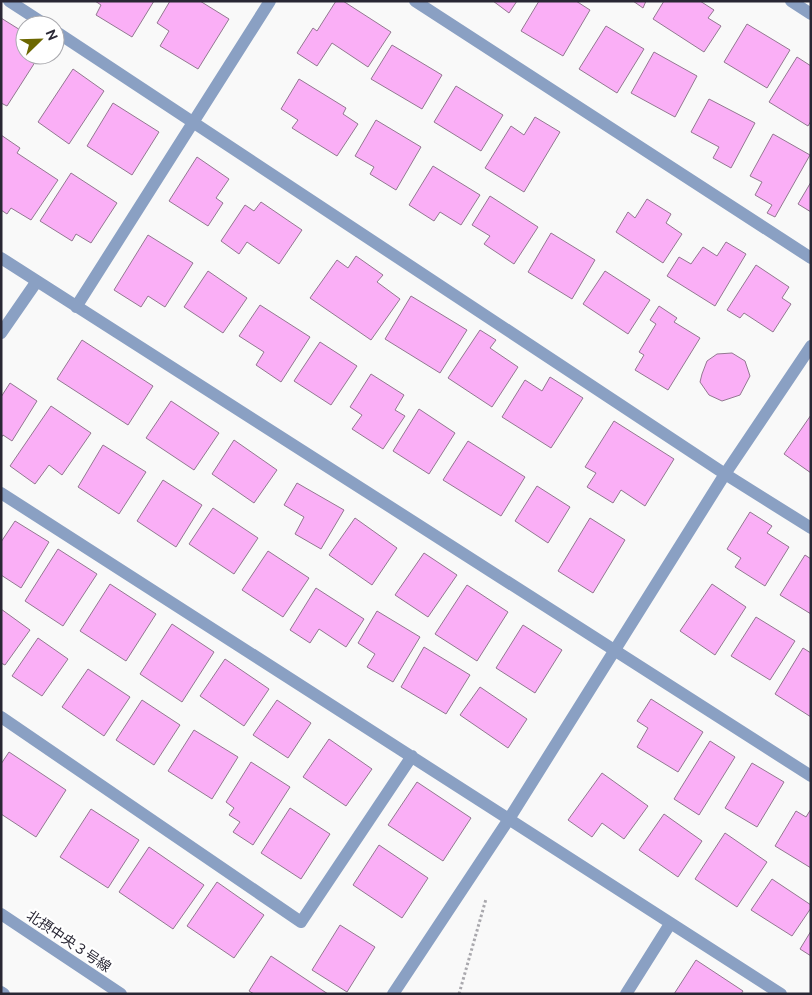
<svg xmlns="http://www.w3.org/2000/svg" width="812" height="995" font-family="Ubuntu,'Noto Sans JP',sans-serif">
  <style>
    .building { fill: #faaff6; stroke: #937891 }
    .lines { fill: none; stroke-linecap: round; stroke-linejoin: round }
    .path { stroke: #a9a8ad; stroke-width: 3; stroke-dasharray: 2.5 2.5; stroke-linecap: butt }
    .minor { stroke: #8aa0c3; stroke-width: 12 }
    .tertiary { stroke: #8aa0c3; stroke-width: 12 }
    .labels { text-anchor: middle; stroke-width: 4.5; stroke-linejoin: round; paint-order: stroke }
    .street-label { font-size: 14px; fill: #292734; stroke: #fff }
  </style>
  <rect width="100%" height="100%" fill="#f9f9f9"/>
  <path class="building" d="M 95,1 L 154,1 L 132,37 L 96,15 L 101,5 Z
    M 170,1 L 200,1 L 229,19 L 198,69 L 160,46 L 169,31 L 157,23 Z
    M 336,1 L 343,1 L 391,32 L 368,67 L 332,43 L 317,66 L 297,53 L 313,28 L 317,31 Z
    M 493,1 L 517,1 L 509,13 Z
    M 539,1 L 576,1 L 590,10 L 563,56 L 521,31 Z
    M 633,1 L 646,1 L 643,8 Z
    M 664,1 L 700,1 L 714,10 L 708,18 L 721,26 L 704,52 L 653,19 Z
    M 1,18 L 25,33 L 25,55 L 39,56 L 7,106 L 1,103 Z
    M 747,24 L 790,50 L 767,88 L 724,62 Z
    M 606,26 L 644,49 L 617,93 L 579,69 Z
    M 392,45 L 442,75 L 422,109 L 371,79 Z
    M 654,52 L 697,76 L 675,117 L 631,93 Z
    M 797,57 L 811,66 L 811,121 L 808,126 L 769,102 Z
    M 73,69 L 104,91 L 69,144 L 38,122 Z
    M 299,79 L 346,108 L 343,114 L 358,124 L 337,156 L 292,128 L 298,120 L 281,109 Z
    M 456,86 L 503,115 L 481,151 L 434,122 Z
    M 709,99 L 755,123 L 731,168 L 713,158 L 719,147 L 691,132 Z
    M 113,103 L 159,132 L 132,175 L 87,146 Z
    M 535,117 L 560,132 L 524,192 L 485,168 L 511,126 L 524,135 Z
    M 376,120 L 421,147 L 396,190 L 370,174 L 374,167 L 355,156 Z
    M 773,134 L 810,155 L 775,217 L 767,213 L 772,205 L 755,195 L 762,182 L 750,176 Z
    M 1,135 L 20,148 L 17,153 L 58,180 L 31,220 L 11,208 L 7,214 L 1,210 Z
    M 197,157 L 229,179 L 216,198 L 223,203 L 208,226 L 169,201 Z
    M 433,166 L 480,195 L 461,225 L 440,212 L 434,221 L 409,205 Z
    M 71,173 L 117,203 L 91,243 L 76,234 L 72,241 L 40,221 Z
    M 811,182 L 811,212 L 798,204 Z
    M 490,196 L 538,227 L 514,264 L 484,244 L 490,236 L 472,225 Z
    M 647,199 L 671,214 L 666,223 L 682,234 L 663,263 L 616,232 L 628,212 L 635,218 Z
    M 261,202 L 302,230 L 279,264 L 247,242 L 239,254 L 221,241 L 245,205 L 254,211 Z
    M 551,233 L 595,260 L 572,299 L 528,272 Z
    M 148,235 L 193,263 L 165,307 L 148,296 L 141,307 L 114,290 Z
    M 726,242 L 746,254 L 715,306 L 667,276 L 679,257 L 691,264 L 703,247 L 717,256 Z
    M 356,256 L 383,275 L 377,282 L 400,299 L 371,340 L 310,298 L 337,260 L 348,268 Z
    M 756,265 L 789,287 L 782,298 L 791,304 L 773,332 L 744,313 L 740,318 L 727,310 Z
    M 208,271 L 247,298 L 223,333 L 184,307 Z
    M 605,271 L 650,300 L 628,334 L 583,304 Z
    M 411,296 L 467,330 L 440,373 L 385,339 Z
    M 260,305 L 310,337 L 281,382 L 256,365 L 264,352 L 239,336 Z
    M 659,306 L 677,318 L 674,322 L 700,338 L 668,390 L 635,370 L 644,355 L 639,352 L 656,324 L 650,320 Z
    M 480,330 L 496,340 L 490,348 L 518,367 L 492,407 L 448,378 Z
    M 82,340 L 153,386 L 128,425 L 57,379 Z
    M 320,342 L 357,366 L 331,405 L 294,381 Z
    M 732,353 L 745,361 L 750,376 L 740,395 L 722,401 L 709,395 L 700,382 L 702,374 L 707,361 L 717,354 Z
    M 371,374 L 404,395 L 395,410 L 405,416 L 383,449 L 352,429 L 362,415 L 350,407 Z
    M 550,377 L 583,398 L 551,448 L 502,417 L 525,380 L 542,391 Z
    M 10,383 L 37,401 L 12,441 L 3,435 L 1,438 L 1,397 Z
    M 171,401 L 219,433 L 194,470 L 146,438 Z
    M 51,406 L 91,433 L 62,475 L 49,465 L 35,484 L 10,466 Z
    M 419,409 L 455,433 L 429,474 L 393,451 Z
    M 811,415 L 811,473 L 784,454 Z
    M 614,421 L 674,459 L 645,506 L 621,490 L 613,503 L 587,487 L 596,473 L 585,467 Z
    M 234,440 L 277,470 L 254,503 L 212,474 Z
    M 468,441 L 525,477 L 501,516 L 443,480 Z
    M 103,445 L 146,472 L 119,514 L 78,487 Z
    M 163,480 L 202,505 L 176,547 L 137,521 Z
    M 297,483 L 344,510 L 321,549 L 295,534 L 304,517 L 284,505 Z
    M 537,486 L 570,507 L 548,543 L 515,521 Z
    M 213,508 L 258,538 L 234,574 L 189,544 Z
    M 750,512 L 772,526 L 767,533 L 789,547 L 765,586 L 735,567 L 741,558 L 727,549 Z
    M 355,518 L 397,548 L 372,585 L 329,555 Z
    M 590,518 L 625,540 L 593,593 L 558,571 Z
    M 15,521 L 49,542 L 21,588 L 1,575 L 1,542 Z
    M 58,549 L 97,574 L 63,626 L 25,601 Z
    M 268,551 L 309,578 L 283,617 L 242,590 Z
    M 424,553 L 457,575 L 428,617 L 395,595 Z
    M 805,555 L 811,559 L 811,614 L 780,595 Z
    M 110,584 L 156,614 L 126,661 L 80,631 Z
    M 712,584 L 746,607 L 715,655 L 680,631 Z
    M 467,585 L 508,612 L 477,661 L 435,634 Z
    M 316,588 L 364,619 L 346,647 L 319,629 L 310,643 L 290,630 Z
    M 1,609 L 30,630 L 5,665 L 1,663 Z
    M 377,611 L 420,637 L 393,682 L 367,667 L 375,654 L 358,643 Z
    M 756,617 L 795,641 L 770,680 L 731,656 Z
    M 172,624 L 214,652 L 182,702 L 140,674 Z
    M 523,625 L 562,650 L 535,693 L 496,668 Z
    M 38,638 L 68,659 L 42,696 L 12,676 Z
    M 424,647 L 470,675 L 446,714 L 401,687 Z
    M 803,648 L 811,653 L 811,717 L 775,694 Z
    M 225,659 L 269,689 L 244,726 L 200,696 Z
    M 88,669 L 130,697 L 104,736 L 62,707 Z
    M 480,687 L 527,719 L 508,748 L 460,715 Z
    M 651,699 L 703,732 L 678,772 L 637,747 L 648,728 L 637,721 Z
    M 142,700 L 180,725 L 154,765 L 116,740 Z
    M 277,700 L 311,723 L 288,758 L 253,735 Z
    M 194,730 L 238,757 L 212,799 L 168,771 Z
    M 329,739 L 372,769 L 346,806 L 303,777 Z
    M 710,741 L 735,757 L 699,815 L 674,799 Z
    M 9,752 L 66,790 L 36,837 L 1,814 L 1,764 Z
    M 251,762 L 290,787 L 253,845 L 233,832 L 240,822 L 229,815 L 234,808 L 226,802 Z
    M 752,763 L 784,782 L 757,827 L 725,808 Z
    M 602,773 L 648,806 L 624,839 L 602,823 L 592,837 L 568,820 Z
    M 417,782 L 471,818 L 443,861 L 388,825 Z
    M 290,808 L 330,834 L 301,879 L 261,853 Z
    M 91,809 L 139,840 L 108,888 L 60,857 Z
    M 811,809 L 811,868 L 775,846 L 796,811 L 806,817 Z
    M 664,814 L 702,841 L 678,877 L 639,850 Z
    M 725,833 L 767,862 L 737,907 L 695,879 Z
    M 379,845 L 428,878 L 402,918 L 353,885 Z
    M 149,847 L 204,885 L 173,929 L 119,892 Z
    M 772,879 L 811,905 L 811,908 L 792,936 L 751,910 Z
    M 217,882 L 264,915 L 234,958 L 187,926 Z
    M 340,925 L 375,947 L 347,992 L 312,970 Z
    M 811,931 L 811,956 L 800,949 Z
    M 271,956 L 328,994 L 254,994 L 249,991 Z
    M 696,960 L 743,991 L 741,994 L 674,994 Z"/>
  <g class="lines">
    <path class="path" d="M 459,994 L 486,899"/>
    <path class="minor" d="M 9,1 L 46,25
      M 415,1 L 811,258
      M 791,1 L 811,14
      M 55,31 L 725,474 L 811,528
      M 1,258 L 811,776
      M 76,307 L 270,1
      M 1,333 L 37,281
      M 1,493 L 781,994
      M 1,717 L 301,922 L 412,756
      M 393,994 L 509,819 L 725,474 L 811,346
      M 626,994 L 670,924"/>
    <path class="tertiary" d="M 1,914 L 121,994
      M 1,992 L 4,994"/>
  </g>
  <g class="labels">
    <g class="street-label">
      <text transform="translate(69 941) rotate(34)" y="5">北摂中央３号線</text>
    </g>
  </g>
  <rect width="812" height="995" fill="none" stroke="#292734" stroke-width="5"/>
  <g transform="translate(40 40) rotate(67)"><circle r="24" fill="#ffffff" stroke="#a9a9ae"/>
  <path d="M0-4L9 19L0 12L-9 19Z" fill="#6c6700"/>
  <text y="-8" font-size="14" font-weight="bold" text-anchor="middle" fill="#292734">N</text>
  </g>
</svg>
